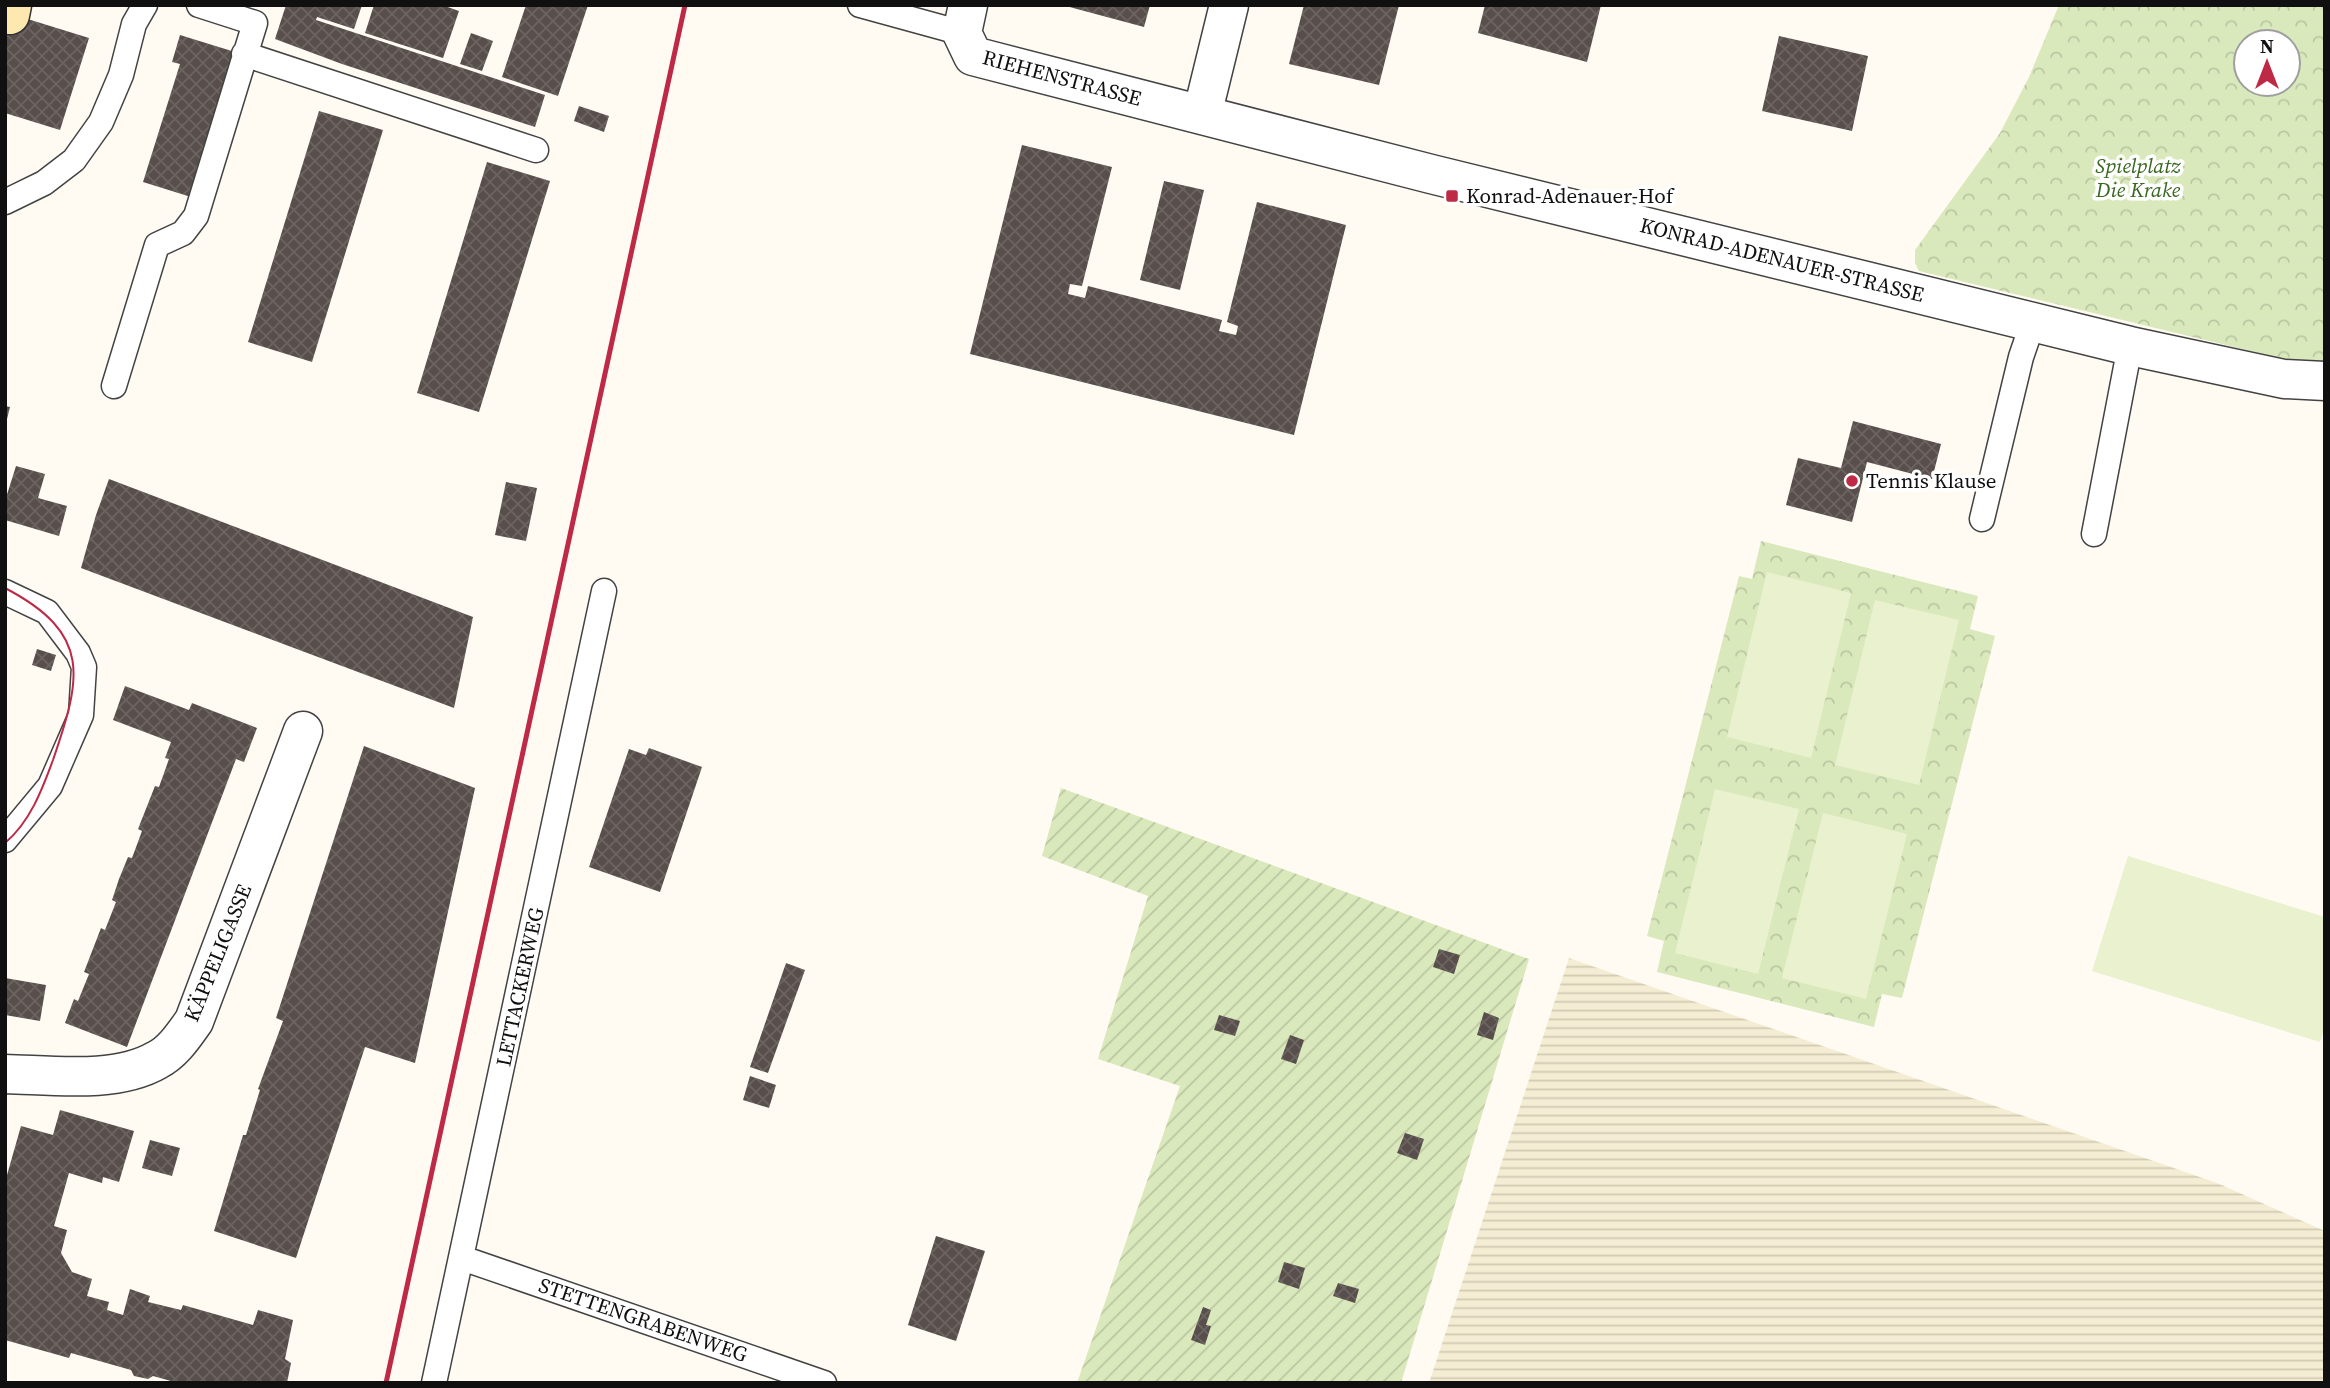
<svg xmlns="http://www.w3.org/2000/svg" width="2330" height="1388" font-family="'Source Serif 4',serif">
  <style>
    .farmland { fill: url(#farmland-rules) }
    .park { fill: url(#park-crowns); fill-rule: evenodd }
    .garden { fill: url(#garden-furrows) }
    .pitch { fill: #e9f1ce }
    .building { fill: url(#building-cross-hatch) }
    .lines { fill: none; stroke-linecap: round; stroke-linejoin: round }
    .service-casing { stroke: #434343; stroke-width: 27 }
    .minor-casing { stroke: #434343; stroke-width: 41 }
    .secondary-casing { stroke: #323232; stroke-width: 41 }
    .service { stroke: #fff; stroke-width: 24 }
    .minor { stroke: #fff; stroke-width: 38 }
    .secondary { stroke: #fde9af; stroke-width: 38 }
    .tram { stroke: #be2946; stroke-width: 2 }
    .rail { stroke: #be2946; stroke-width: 5 }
    .poi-dot { fill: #be2946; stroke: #fff; stroke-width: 2.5 }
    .labels { text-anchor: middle; stroke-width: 7; stroke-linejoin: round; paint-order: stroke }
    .street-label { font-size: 21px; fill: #101010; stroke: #fff }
    .park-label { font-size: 21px; font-style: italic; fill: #396720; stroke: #fff }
    .poi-label { font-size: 21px; fill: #101010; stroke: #fff; text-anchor: start }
  </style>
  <defs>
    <pattern id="farmland-rules" width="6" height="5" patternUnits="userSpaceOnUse" patternTransform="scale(1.75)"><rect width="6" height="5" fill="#f5edd3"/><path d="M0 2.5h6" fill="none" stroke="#d1cab4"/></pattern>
    <pattern id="park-crowns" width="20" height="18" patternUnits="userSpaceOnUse" patternTransform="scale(1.75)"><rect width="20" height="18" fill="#dae9bc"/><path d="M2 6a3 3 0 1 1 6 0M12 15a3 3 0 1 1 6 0" fill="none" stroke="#bac7a1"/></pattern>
    <pattern id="garden-furrows" width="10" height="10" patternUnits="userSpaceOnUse" patternTransform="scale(1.75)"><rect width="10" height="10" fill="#dae9bc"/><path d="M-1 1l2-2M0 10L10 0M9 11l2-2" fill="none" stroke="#bac7a1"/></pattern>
    <pattern id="building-cross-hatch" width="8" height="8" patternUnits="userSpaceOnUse" patternTransform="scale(1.75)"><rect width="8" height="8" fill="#584f4c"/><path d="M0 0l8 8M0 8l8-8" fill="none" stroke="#6b6461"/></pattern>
  </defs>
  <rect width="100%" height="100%" fill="#fffbf3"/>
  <path class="farmland" d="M 1569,958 L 2217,1183 L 2325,1231 L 2325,1383 L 1429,1383 Z"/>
  <path class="park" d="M 2059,5 L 2325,5 L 2325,362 L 2288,360 L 1919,271 L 1915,263 L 1915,250 L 2000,133 L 2029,77 ZM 2246,42 L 2288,42 L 2288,84 L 2246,84 Z
    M 1761,541 L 1978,596 L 1970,629 L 1995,636 L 1902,998 L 1882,994 L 1874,1027 L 1657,972 L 1664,941 L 1647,936 L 1739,576 L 1752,579 Z"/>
  <path class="garden" d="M 1061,788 L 1529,959 L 1401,1383 L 1077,1383 L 1180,1086 L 1098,1059 L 1148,896 L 1042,856 Z"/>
  <path class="pitch" d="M 1767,572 L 1851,593 L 1811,758 L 1727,737 Z
    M 1875,600 L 1959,620 L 1919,785 L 1835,765 Z
    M 1715,789 L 1799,809 L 1758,974 L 1675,953 Z
    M 1823,813 L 1907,834 L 1866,999 L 1782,978 Z
    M 2128,856 L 2325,917 L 2325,1026 L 2320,1042 L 2092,971 Z"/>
  <path class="building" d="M 286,5 L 362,5 L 354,29 L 317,17 L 316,20 L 545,95 L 535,127 L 342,64 L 275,39 Z
    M 374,5 L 442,5 L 459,11 L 443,58 L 365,33 Z
    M 526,5 L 588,5 L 558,96 L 502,77 Z
    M 1062,5 L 1150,5 L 1144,27 Z
    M 1304,5 L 1399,5 L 1379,85 L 1289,64 Z
    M 1485,5 L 1601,5 L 1587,62 L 1478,33 Z
    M 5,12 L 89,38 L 60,130 L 5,113 Z
    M 471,33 L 493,41 L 482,71 L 460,64 Z
    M 180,35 L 235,52 L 191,197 L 143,182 L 180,64 L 172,62 Z
    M 1779,36 L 1868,56 L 1852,131 L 1762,111 Z
    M 579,106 L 609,116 L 604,132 L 574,121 Z
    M 319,111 L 383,130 L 312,362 L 248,342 Z
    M 1022,145 L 1112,167 L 1082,286 L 1070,284 L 1068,294 L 1085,298 L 1088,286 L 1222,320 L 1219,331 L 1236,335 L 1238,326 L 1227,322 L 1257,202 L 1346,225 L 1294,435 L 970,354 Z
    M 487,162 L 550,181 L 479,412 L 417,393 Z
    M 1164,181 L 1204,190 L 1180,290 L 1140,280 Z
    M 5,406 L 10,407 L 6,423 L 5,423 Z
    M 1853,421 L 1941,444 L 1932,479 L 1867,462 L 1852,522 L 1786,505 L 1798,458 L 1841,468 Z
    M 16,466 L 45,474 L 38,498 L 67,506 L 59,536 L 5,520 L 5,501 Z
    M 109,479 L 473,617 L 454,708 L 81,568 L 96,515 Z
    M 506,482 L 537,488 L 526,541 L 495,535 Z
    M 37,649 L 56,655 L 51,671 L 32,665 Z
    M 125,686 L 189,710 L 192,703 L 257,728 L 244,762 L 236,759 L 127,1047 L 65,1023 L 74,999 L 78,1001 L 89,974 L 84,972 L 101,928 L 105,930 L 116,902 L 112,900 L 119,879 L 128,857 L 132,858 L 142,831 L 138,829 L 155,786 L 159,787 L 169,759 L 165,758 L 171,742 L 113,720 Z
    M 364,746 L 475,788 L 415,1063 L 365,1047 L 296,1258 L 214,1231 L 243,1135 L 246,1135 L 260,1090 L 258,1089 L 283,1021 L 276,1018 Z
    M 649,748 L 702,767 L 660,892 L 589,867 L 629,749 L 646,755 Z
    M 1439,949 L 1460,955 L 1454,974 L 1433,967 Z
    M 786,963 L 805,970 L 768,1073 L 750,1067 Z
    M 5,978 L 46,985 L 40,1021 L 5,1015 Z
    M 1484,1012 L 1499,1018 L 1493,1040 L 1477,1035 Z
    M 1219,1015 L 1240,1021 L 1235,1036 L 1214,1030 Z
    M 1290,1035 L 1304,1040 L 1296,1064 L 1281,1059 Z
    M 750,1076 L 776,1085 L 769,1108 L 743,1100 Z
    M 60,1110 L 134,1131 L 119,1182 L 103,1177 L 102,1183 L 69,1173 L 54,1226 L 67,1230 L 61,1253 L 72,1272 L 92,1279 L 87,1296 L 109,1302 L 107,1310 L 123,1315 L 130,1289 L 150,1296 L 148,1302 L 181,1310 L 183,1305 L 253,1325 L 258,1310 L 293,1320 L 285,1359 L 291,1363 L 287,1383 L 178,1383 L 153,1376 L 148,1379 L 134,1376 L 131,1370 L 71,1353 L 69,1358 L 5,1340 L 5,1182 L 21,1126 L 53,1135 Z
    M 1405,1133 L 1424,1139 L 1417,1160 L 1397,1153 Z
    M 150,1140 L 180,1148 L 172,1176 L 142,1168 Z
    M 936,1236 L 985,1251 L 956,1341 L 908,1325 Z
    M 1284,1262 L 1305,1268 L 1299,1289 L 1278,1282 Z
    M 1338,1283 L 1359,1289 L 1355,1303 L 1333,1296 Z
    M 1203,1307 L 1211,1310 L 1206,1325 L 1211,1326 L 1205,1345 L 1191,1340 Z"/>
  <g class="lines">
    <g class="service-casing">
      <path id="service" d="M 860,5 L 962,33
        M 244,54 L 536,150
        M 5,202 L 44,183 L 74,160 L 101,122 L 121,75 L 134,24 L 145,5
        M 114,386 L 157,245 L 183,233 L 196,216 L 255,23 L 199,5
        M 1982,519 L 2021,357 L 2033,322
        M 2094,534 L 2130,346
        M 5,592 L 47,612 L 78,653 L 84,667 L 81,715 L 50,786 L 5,840
        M 462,1258 L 824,1383
        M 434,1383 L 604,591"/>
    </g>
    <g class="minor-casing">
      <path id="minor" d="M 968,5 L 962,33 L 973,56 L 1431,174 L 2130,346 L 2284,379 L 2325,381
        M 1202,115 L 1229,5
        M 5,1074 C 51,1075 116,1084 157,1060 C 173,1052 184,1035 194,1021 L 303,731"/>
    </g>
    <g class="secondary-casing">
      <path id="secondary" d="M 10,15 L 12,5"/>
    </g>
    <use href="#service" class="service"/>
    <use href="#minor" class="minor"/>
    <use href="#secondary" class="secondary"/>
    <path class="tram" d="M 5,588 C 93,634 81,678 53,760 C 42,790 30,822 5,843"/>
    <path class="rail" d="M 386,1383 L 685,5"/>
  </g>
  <g class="poi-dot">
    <rect x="1445" y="189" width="14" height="14" rx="3.5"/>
    <circle cx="1852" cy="481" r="7"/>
  </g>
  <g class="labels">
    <g class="street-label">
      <text transform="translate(1062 78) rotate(15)" y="7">RIEHENSTRASSE</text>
      <text transform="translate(1782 260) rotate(14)" y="7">KONRAD-ADENAUER-STRASSE</text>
      <text transform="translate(218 953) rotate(-68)" y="7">KÄPPELIGASSE</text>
      <text transform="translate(520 987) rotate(-78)" y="7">LETTACKERWEG</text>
      <text transform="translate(643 1320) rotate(19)" y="7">STETTENGRABENWEG</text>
    </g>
    <g class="park-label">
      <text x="2138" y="173">Spielplatz<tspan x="2138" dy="24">Die Krake</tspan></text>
    </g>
    <g class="poi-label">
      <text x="1466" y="203">Konrad-Adenauer-Hof</text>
      <text x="1866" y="488">Tennis Klause</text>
    </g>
  </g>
  <rect width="2330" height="1388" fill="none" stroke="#101010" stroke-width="14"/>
  <g transform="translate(2267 63)"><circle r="33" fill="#ffffff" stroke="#9f9f9f" stroke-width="2"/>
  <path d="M0-5L12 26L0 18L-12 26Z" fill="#be2946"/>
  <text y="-10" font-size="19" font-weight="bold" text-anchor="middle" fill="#101010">N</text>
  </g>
</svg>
